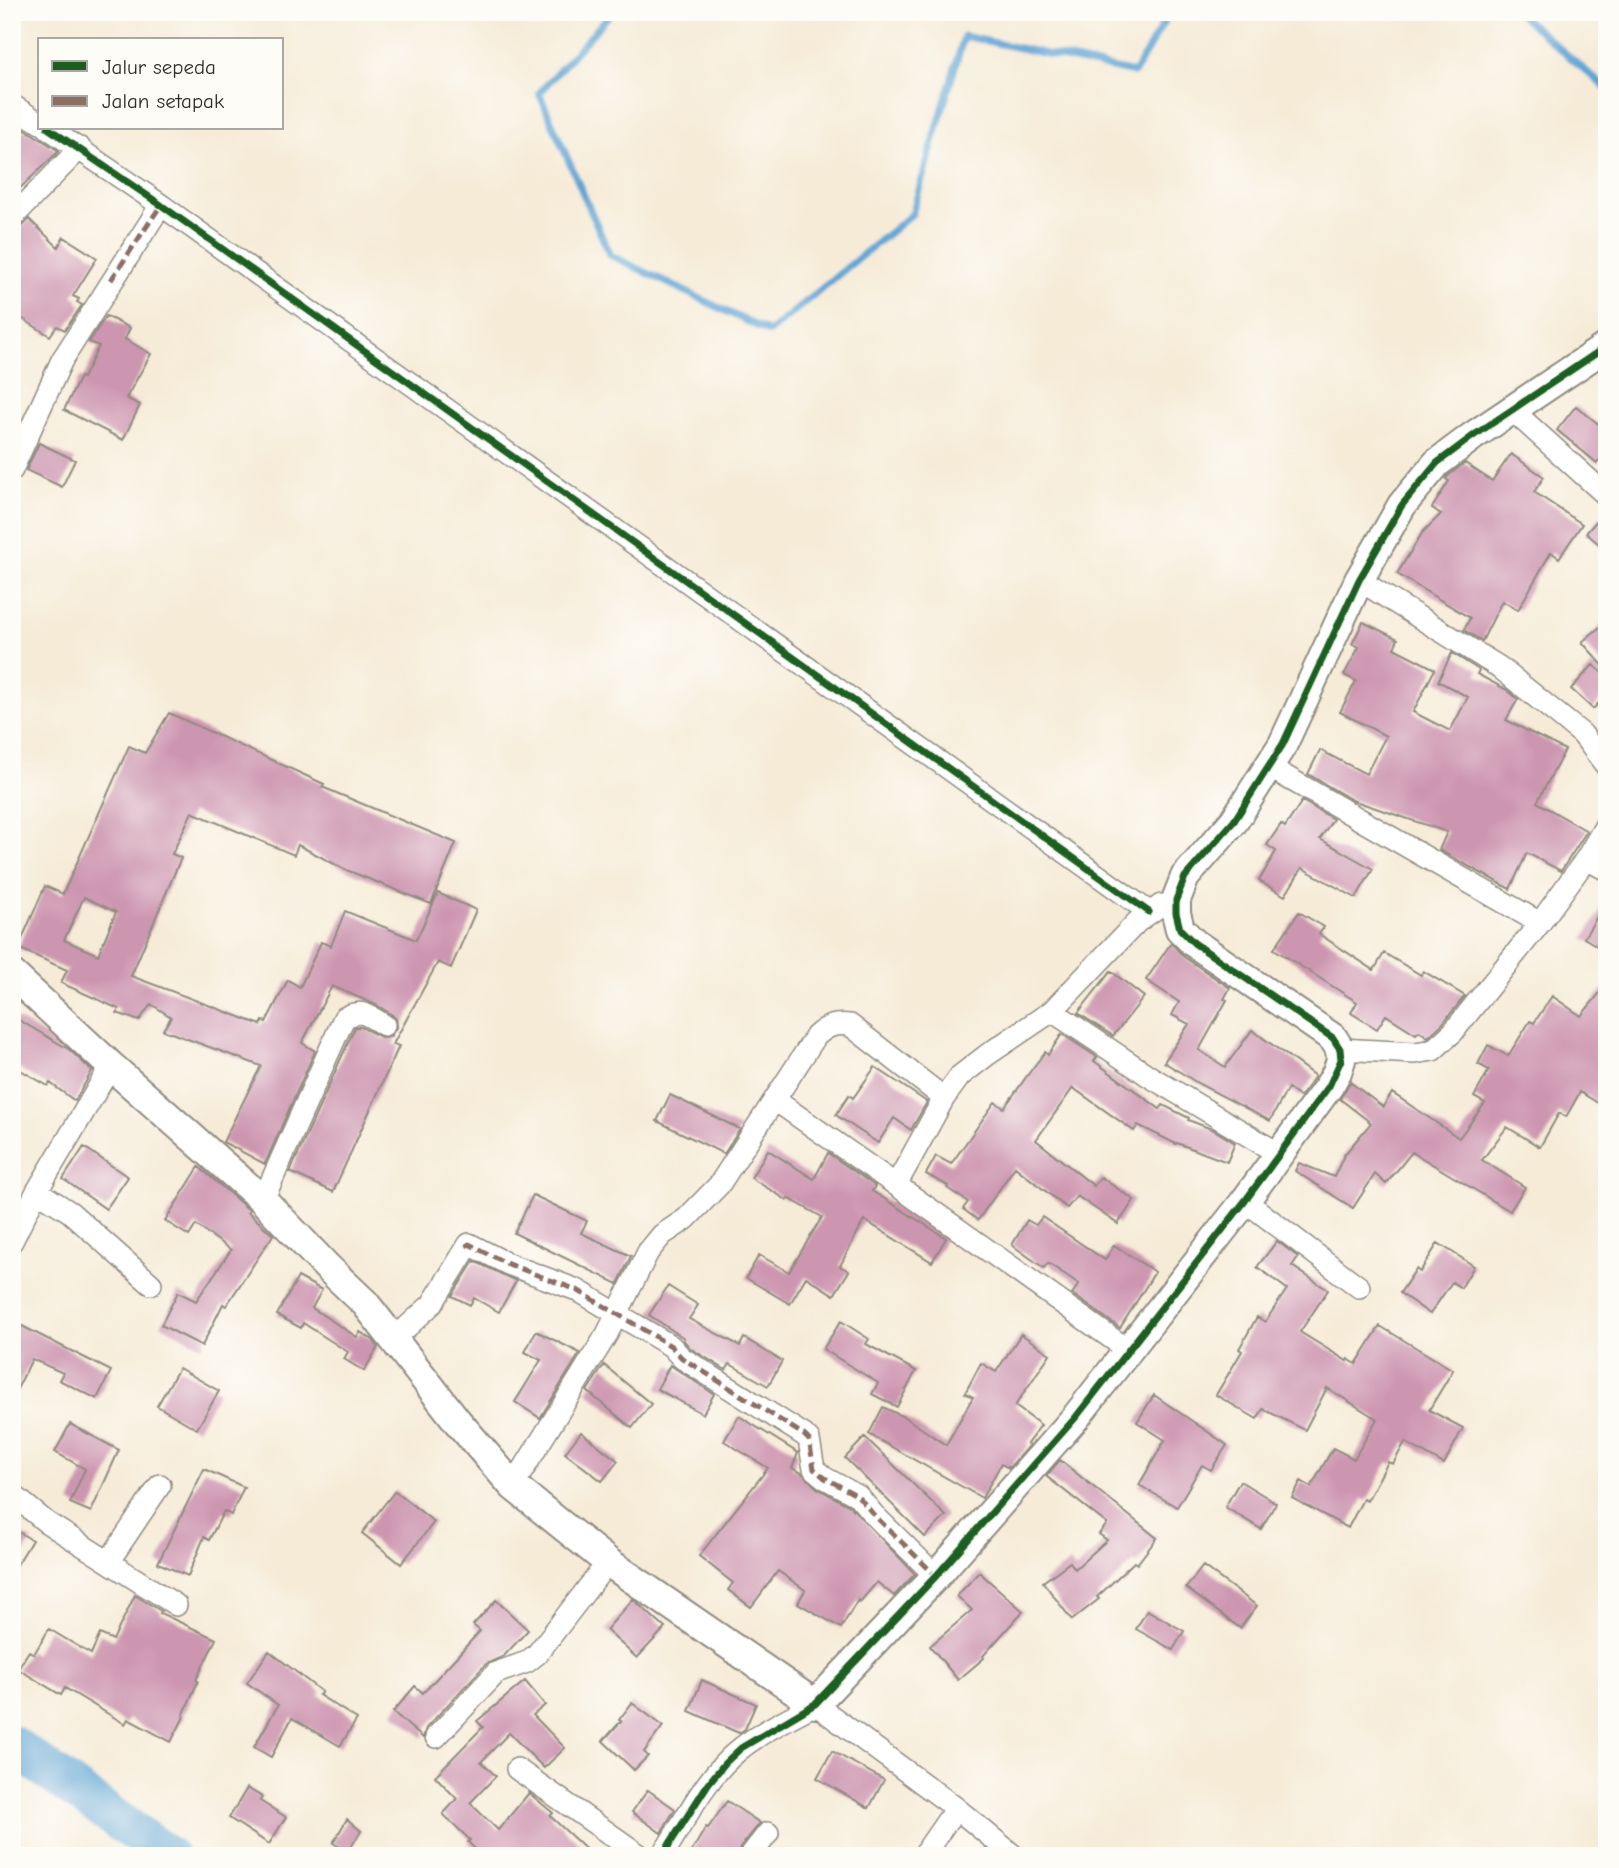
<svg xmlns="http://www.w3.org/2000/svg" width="1619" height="1868" font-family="'Comic Neue',sans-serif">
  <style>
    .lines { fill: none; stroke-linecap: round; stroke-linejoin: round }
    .stream { stroke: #60a4d4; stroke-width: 7 }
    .river { stroke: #60a4d4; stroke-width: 40 }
    .building { fill: #cd96b0; fill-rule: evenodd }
    .minor-casing { stroke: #908b81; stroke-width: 24 }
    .tertiary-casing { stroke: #908b81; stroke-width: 32 }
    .minor { stroke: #fff; stroke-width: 21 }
    .tertiary { stroke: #fff; stroke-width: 28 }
    .quiet { stroke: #8d6e63; stroke-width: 5; stroke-dasharray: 10 5; stroke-linecap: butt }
    .cycleway-casing { stroke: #fdfcf7; stroke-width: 11 }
    .cycleway { stroke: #1b5e20; stroke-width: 7 }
  </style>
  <rect width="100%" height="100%" fill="#fdfcf7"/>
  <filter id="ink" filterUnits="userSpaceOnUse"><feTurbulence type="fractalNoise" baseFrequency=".0143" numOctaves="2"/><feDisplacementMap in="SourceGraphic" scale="14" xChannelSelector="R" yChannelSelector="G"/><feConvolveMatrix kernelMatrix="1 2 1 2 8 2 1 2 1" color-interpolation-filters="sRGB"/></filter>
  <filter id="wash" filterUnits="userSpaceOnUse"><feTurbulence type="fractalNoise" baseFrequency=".00686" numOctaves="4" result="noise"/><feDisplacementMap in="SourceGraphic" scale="28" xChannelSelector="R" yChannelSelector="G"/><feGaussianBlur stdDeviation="1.57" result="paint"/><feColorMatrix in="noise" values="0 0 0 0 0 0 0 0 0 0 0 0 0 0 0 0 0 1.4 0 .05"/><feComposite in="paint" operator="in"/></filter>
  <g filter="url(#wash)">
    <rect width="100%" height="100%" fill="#f6ebd7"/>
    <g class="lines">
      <path class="stream" d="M 612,12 L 539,93 L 610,255 L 769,332 L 912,214 L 964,36 L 1134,73 L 1170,12
        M 1517,12 L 1607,89"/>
      <path class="river" d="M 12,1745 L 168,1856"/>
    </g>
    <g id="blocks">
      <path class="building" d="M 25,129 L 59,151 L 12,196 L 12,141 Z
        M 29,219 L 58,247 L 64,237 L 97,258 L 73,296 L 79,299 L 77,302 L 82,305 L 65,330 L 57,326 L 50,336 L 12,312 L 12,231 L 21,228 Z
        M 106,316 L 130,328 L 125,339 L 151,354 L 126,398 L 140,405 L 123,440 L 64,410 L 80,377 L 83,378 L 99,346 L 89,342 Z
        M 1576,406 L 1607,431 L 1607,451 L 1597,463 L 1557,430 Z
        M 39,443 L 75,460 L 62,487 L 26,470 Z
        M 1511,454 L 1544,477 L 1534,492 L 1582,524 L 1559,558 L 1551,552 L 1518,610 L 1502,601 L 1482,641 L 1464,630 L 1470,618 L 1397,574 L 1422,533 L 1441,514 L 1432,508 L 1449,481 L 1446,479 L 1449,475 L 1465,463 L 1492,481 Z
        M 1607,509 L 1607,551 L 1586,533 Z
        M 1607,621 L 1607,670 L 1582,642 Z
        M 1363,622 L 1398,639 L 1394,648 L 1435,669 L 1413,712 L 1450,731 L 1468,697 L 1438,681 L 1452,653 L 1479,670 L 1477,674 L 1507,690 L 1518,699 L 1506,720 L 1565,750 L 1537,802 L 1587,831 L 1561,871 L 1527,853 L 1510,889 L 1439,850 L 1447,832 L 1352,800 L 1308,774 L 1320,750 L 1366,774 L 1386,736 L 1340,712 L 1356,681 L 1344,675 L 1359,647 L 1352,644 Z
        M 1593,665 L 1607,677 L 1607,694 L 1593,709 L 1571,689 Z
        M 169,713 L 324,784 L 322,787 L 456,843 L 431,904 L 344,869 L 298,845 L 294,855 L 192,812 L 172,854 L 181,858 L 131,976 L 261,1025 L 263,1021 L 266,1022 L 288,980 L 300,987 L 321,942 L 331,946 L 345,911 L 416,940 L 438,893 L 476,910 L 451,968 L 438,962 L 393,1044 L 399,1046 L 333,1192 L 290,1172 L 355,1027 L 361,1027 L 383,1038 L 390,1037 L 397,1026 L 396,1019 L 391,1014 L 374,1004 L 332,986 L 302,1043 L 315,1051 L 265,1164 L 223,1142 L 261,1066 L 163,1030 L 171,1017 L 151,1004 L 139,1021 L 117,1013 L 119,1009 L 61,983 L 67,970 L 18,948 L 45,886 L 63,894 L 129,746 L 145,753 ZM 84,897 L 116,912 L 98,955 L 64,940 Z
        M 1302,801 L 1333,819 L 1320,839 L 1373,869 L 1356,898 L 1302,868 L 1285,896 L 1259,881 L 1276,851 L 1267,845 L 1281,824 L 1285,827 Z
        M 1607,900 L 1607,952 L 1584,938 Z
        M 1299,912 L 1324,927 L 1319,934 L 1374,970 L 1384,953 L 1421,975 L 1423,971 L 1465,996 L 1443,1023 L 1428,1037 L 1419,1031 L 1416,1034 L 1386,1015 L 1377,1029 L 1351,1013 L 1357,1002 L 1274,949 Z
        M 1171,943 L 1184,957 L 1230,988 L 1224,999 L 1227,1000 L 1199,1050 L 1225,1067 L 1252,1030 L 1315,1076 L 1300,1097 L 1288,1088 L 1270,1121 L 1199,1084 L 1164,1062 L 1189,1024 L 1172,1015 L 1179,1002 L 1146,980 Z
        M 1111,971 L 1144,997 L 1113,1036 L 1078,1013 Z
        M 1607,984 L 1607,1088 L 1598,1103 L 1580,1092 L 1566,1117 L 1559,1113 L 1540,1147 L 1507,1127 L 1482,1160 L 1525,1187 L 1510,1211 L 1412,1152 L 1386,1184 L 1375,1174 L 1353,1208 L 1295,1171 L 1299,1163 L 1334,1177 L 1344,1155 L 1371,1123 L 1340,1099 L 1350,1082 L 1383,1107 L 1392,1093 L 1459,1138 L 1485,1103 L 1474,1097 L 1489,1070 L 1478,1064 L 1488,1045 L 1508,1056 L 1530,1021 L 1534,1023 L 1552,996 L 1581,1016 Z
        M 12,1016 L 70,1050 L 92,1071 L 75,1101 L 50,1083 L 48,1086 L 12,1065 Z
        M 1062,1034 L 1097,1057 L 1094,1061 L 1160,1109 L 1163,1105 L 1189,1118 L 1188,1120 L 1214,1130 L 1235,1143 L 1227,1162 L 1177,1143 L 1176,1144 L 1138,1125 L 1134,1131 L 1073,1088 L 1036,1140 L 1094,1186 L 1101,1177 L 1134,1200 L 1118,1224 L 1077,1196 L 1067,1208 L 1015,1167 L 978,1220 L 963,1209 L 968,1202 L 947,1188 L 948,1186 L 926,1174 L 936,1156 L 951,1164 L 995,1102 L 1004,1108 L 1032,1069 L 1045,1052 L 1048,1055 Z
        M 875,1067 L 927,1102 L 911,1130 L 894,1118 L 878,1143 L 836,1115 L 849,1095 L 853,1098 Z
        M 670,1095 L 740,1129 L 724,1154 L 657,1121 Z
        M 84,1147 L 128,1177 L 106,1209 L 63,1179 Z
        M 768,1150 L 814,1179 L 828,1153 L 875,1186 L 872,1191 L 946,1238 L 932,1262 L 864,1220 L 840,1266 L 849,1271 L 834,1295 L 806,1277 L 790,1304 L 746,1278 L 759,1255 L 789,1272 L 822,1217 L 788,1198 L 787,1200 L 751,1178 Z
        M 199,1167 L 249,1210 L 248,1212 L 273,1235 L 226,1306 L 223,1304 L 202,1346 L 161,1325 L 178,1292 L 196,1301 L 231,1250 L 196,1225 L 189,1236 L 165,1221 Z
        M 533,1195 L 587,1221 L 581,1233 L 631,1256 L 618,1284 L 514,1233 Z
        M 1042,1217 L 1105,1260 L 1114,1245 L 1155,1272 L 1120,1328 L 1072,1294 L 1079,1284 L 1048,1263 L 1044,1268 L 1012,1245 L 1027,1220 L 1036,1225 Z
        M 1277,1241 L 1298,1257 L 1292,1266 L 1328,1290 L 1300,1332 L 1347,1361 L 1348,1359 L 1356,1364 L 1380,1326 L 1453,1370 L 1429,1410 L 1463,1428 L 1444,1464 L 1405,1442 L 1393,1464 L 1388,1462 L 1367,1501 L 1363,1499 L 1348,1528 L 1292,1498 L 1301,1481 L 1311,1487 L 1333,1448 L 1354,1459 L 1377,1419 L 1327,1388 L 1305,1430 L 1263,1409 L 1257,1419 L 1216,1395 L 1242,1351 L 1239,1349 L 1257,1317 L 1265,1322 L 1287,1289 L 1257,1267 Z
        M 1438,1243 L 1474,1266 L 1461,1288 L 1452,1282 L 1430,1314 L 1400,1293 L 1416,1269 L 1420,1272 Z
        M 474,1261 L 516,1281 L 499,1312 L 474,1298 L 470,1305 L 452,1296 Z
        M 298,1277 L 322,1290 L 312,1308 L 357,1337 L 360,1332 L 373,1340 L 378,1347 L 364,1371 L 344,1359 L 348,1352 L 303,1323 L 301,1328 L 277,1315 Z
        M 668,1286 L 698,1305 L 689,1319 L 740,1346 L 744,1338 L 782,1361 L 768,1386 L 730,1364 L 726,1370 L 690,1348 L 683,1340 L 684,1338 L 649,1315 Z
        M 12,1321 L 111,1371 L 97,1399 L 59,1380 L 63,1373 L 32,1359 L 12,1399 Z
        M 841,1321 L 869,1339 L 866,1344 L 916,1371 L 897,1407 L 872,1394 L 878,1383 L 823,1349 Z
        M 536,1331 L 580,1353 L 540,1418 L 515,1402 L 541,1360 L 525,1352 Z
        M 1021,1334 L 1050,1354 L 1015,1406 L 1041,1425 L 1027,1444 L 1029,1445 L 1009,1468 L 1001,1464 L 982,1498 L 869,1434 L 883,1407 L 906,1418 L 946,1445 L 973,1397 L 965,1393 L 981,1363 L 996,1372 Z
        M 604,1365 L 651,1404 L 632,1428 L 587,1391 Z
        M 670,1365 L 714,1394 L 703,1414 L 657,1389 Z
        M 179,1368 L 219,1391 L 197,1429 L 157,1406 Z
        M 1154,1395 L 1227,1445 L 1211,1470 L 1202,1465 L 1177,1507 L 1139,1485 L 1165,1440 L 1137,1422 Z
        M 739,1416 L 798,1453 L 792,1468 L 802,1473 L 817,1488 L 850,1506 L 915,1574 L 894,1596 L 877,1582 L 860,1602 L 858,1600 L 841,1628 L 798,1603 L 805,1590 L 778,1571 L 751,1607 L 728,1590 L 733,1583 L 699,1556 L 768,1468 L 724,1441 Z
        M 70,1424 L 119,1450 L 91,1512 L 70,1503 L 85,1469 L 55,1452 Z
        M 581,1432 L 618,1461 L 602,1481 L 565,1453 Z
        M 865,1437 L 946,1516 L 925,1537 L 845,1458 Z
        M 1060,1460 L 1157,1538 L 1137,1564 L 1134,1562 L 1097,1597 L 1099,1599 L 1072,1620 L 1043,1582 L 1070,1562 L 1075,1569 L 1107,1540 L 1099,1534 L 1107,1524 L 1046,1476 Z
        M 204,1469 L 244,1487 L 231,1515 L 224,1511 L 209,1540 L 204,1537 L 188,1576 L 158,1563 Z
        M 1240,1481 L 1276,1503 L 1261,1529 L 1225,1507 Z
        M 395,1491 L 434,1522 L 401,1564 L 362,1533 Z
        M 12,1528 L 32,1540 L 12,1573 Z
        M 1203,1566 L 1257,1606 L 1240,1628 L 1186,1588 Z
        M 979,1572 L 1023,1611 L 983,1656 L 984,1658 L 958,1680 L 930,1646 L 972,1610 L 957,1596 Z
        M 135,1595 L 161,1611 L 160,1613 L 216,1639 L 196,1680 L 198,1681 L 183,1716 L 184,1717 L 171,1742 L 128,1719 L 125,1724 L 65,1688 L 61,1695 L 18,1669 L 29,1651 L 34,1654 L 49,1629 L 91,1654 L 100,1634 L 113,1640 Z
        M 633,1599 L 665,1628 L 637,1658 L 606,1630 Z
        M 496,1600 L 528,1630 L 504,1656 L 486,1664 L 426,1728 L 423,1738 L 393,1712 L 415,1686 L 423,1693 L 480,1631 L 473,1625 Z
        M 1147,1610 L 1184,1631 L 1173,1650 L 1136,1629 Z
        M 269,1651 L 322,1692 L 319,1695 L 357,1719 L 340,1746 L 292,1718 L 271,1757 L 254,1747 L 278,1705 L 247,1683 Z
        M 702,1680 L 756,1704 L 745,1729 L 739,1733 L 689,1711 Z
        M 525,1681 L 545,1705 L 533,1715 L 565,1748 L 544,1768 L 509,1733 L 481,1762 L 496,1776 L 470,1803 L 498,1830 L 529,1793 L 553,1813 L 550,1816 L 593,1856 L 482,1856 L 468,1842 L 470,1840 L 443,1814 L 457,1799 L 435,1776 L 483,1727 L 477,1721 Z
        M 632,1703 L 663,1726 L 644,1752 L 648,1756 L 634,1770 L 603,1741 L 621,1721 L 619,1720 Z
        M 832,1751 L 884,1780 L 869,1808 L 817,1778 Z
        M 247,1788 L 262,1797 L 260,1801 L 286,1817 L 269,1844 L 229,1818 Z
        M 648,1790 L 675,1809 L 661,1833 L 632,1812 Z
        M 727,1801 L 760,1823 L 740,1848 L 737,1856 L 689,1856 L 706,1827 L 708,1828 Z
        M 347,1819 L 361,1831 L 348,1852 L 333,1843 Z"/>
    </g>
  </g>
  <g filter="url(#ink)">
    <use href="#blocks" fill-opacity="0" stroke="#908b81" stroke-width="2"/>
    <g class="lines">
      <g class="minor-casing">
        <path id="minor" d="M 12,105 L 40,123
          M 48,128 L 161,205 L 1149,912
          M 12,218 L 80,148
          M 1512,410 L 1607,496
          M 12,470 L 62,360 L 161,205
          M 1359,580 L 1499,667 L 1582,734 L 1607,767
          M 1269,767 L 1540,923
          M 1586,859 L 1607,870
          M 1052,1011 L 1149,1076 L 1279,1154
          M 1340,1049 L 1415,1053 L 1433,1050 L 1453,1032 L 1540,923 L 1586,859 L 1607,823
          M 775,1100 L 896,1185 L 944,1098
          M 896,1185 L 1128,1350
          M 37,1191 L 70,1212 L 151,1284
          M 263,1200 L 344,1018 C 362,1008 367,1015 384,1025
          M 1245,1201 L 1359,1287
          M 12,1241 L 37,1191 L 111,1066
          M 392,1336 L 407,1327 L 432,1304 L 469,1244 L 508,1264 L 577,1290 L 671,1346 L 682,1358 L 804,1435 L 809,1440 L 814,1469 L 825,1478 L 858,1496 L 873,1514 L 936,1576
          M 513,1486 L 607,1334 L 648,1252 L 662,1235 L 686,1219 L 719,1185 L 816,1036 C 827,1026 835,1023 850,1025 L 944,1098 L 960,1076 L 987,1055 L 1052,1011 L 1137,922 L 1161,905
          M 12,1494 L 46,1522 L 176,1605
          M 109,1561 L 160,1485
          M 436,1737 L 496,1673 L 527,1662 L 537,1654 L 608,1562
          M 517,1769 L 641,1856
          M 662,1856 C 685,1820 706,1776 740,1749 C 762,1731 790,1718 815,1704 L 956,1808 L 1014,1856
          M 750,1856 L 768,1833
          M 923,1856 L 956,1808"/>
      </g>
      <g class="tertiary-casing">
        <path id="tertiary" d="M 12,974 L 111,1066 L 263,1200 L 327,1267 L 365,1303 L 458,1422 L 513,1486 L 608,1562 L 815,1704 L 936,1576 L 1076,1417 L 1245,1201 L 1329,1086 L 1337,1072 L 1341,1060 L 1340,1049 L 1333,1038 L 1194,943 L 1180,929 L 1176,913 L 1176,900 L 1185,877 L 1234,821 L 1283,744 L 1359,580 L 1402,505 L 1437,463 L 1473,436 L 1607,346"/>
      </g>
      <use href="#minor" class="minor"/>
      <use href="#tertiary" class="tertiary"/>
      <path class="quiet" d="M 111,280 L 161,205
        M 466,1246 L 469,1244 L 508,1264 L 577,1290 L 671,1346 L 682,1358 L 804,1435 L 809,1440 L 814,1469 L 825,1478 L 858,1496 L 873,1514 L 936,1576"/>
      <g class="cycleway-casing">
        <path id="cycleway" d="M 48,128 L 161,205 L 1149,912
          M 662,1856 L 708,1784 L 725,1763 L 741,1748 L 815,1704 L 936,1576 L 1076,1417 L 1245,1201 L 1329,1086 L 1341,1060 L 1340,1049 L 1333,1038 L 1194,943 L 1180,929 L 1176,913 L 1176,900 L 1185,877 L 1234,821 L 1283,744 L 1359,580 L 1402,505 L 1437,463 L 1473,436 L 1607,346"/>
      </g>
      <use href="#cycleway" class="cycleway"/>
    </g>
  </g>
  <rect width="1619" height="1868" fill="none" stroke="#fdfcf7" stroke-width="42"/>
  <rect x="38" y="38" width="245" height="91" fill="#fdfcf7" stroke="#a9a8a5" stroke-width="2"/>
  <rect x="52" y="61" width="35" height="10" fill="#1b5e20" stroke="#a9a8a5" stroke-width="2"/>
  <text x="102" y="74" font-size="21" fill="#2b2b2b">Jalur sepeda</text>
  <rect x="52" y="96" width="35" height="10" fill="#8d6e63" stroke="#a9a8a5" stroke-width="2"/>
  <text x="102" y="108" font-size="21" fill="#2b2b2b">Jalan setapak</text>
</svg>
